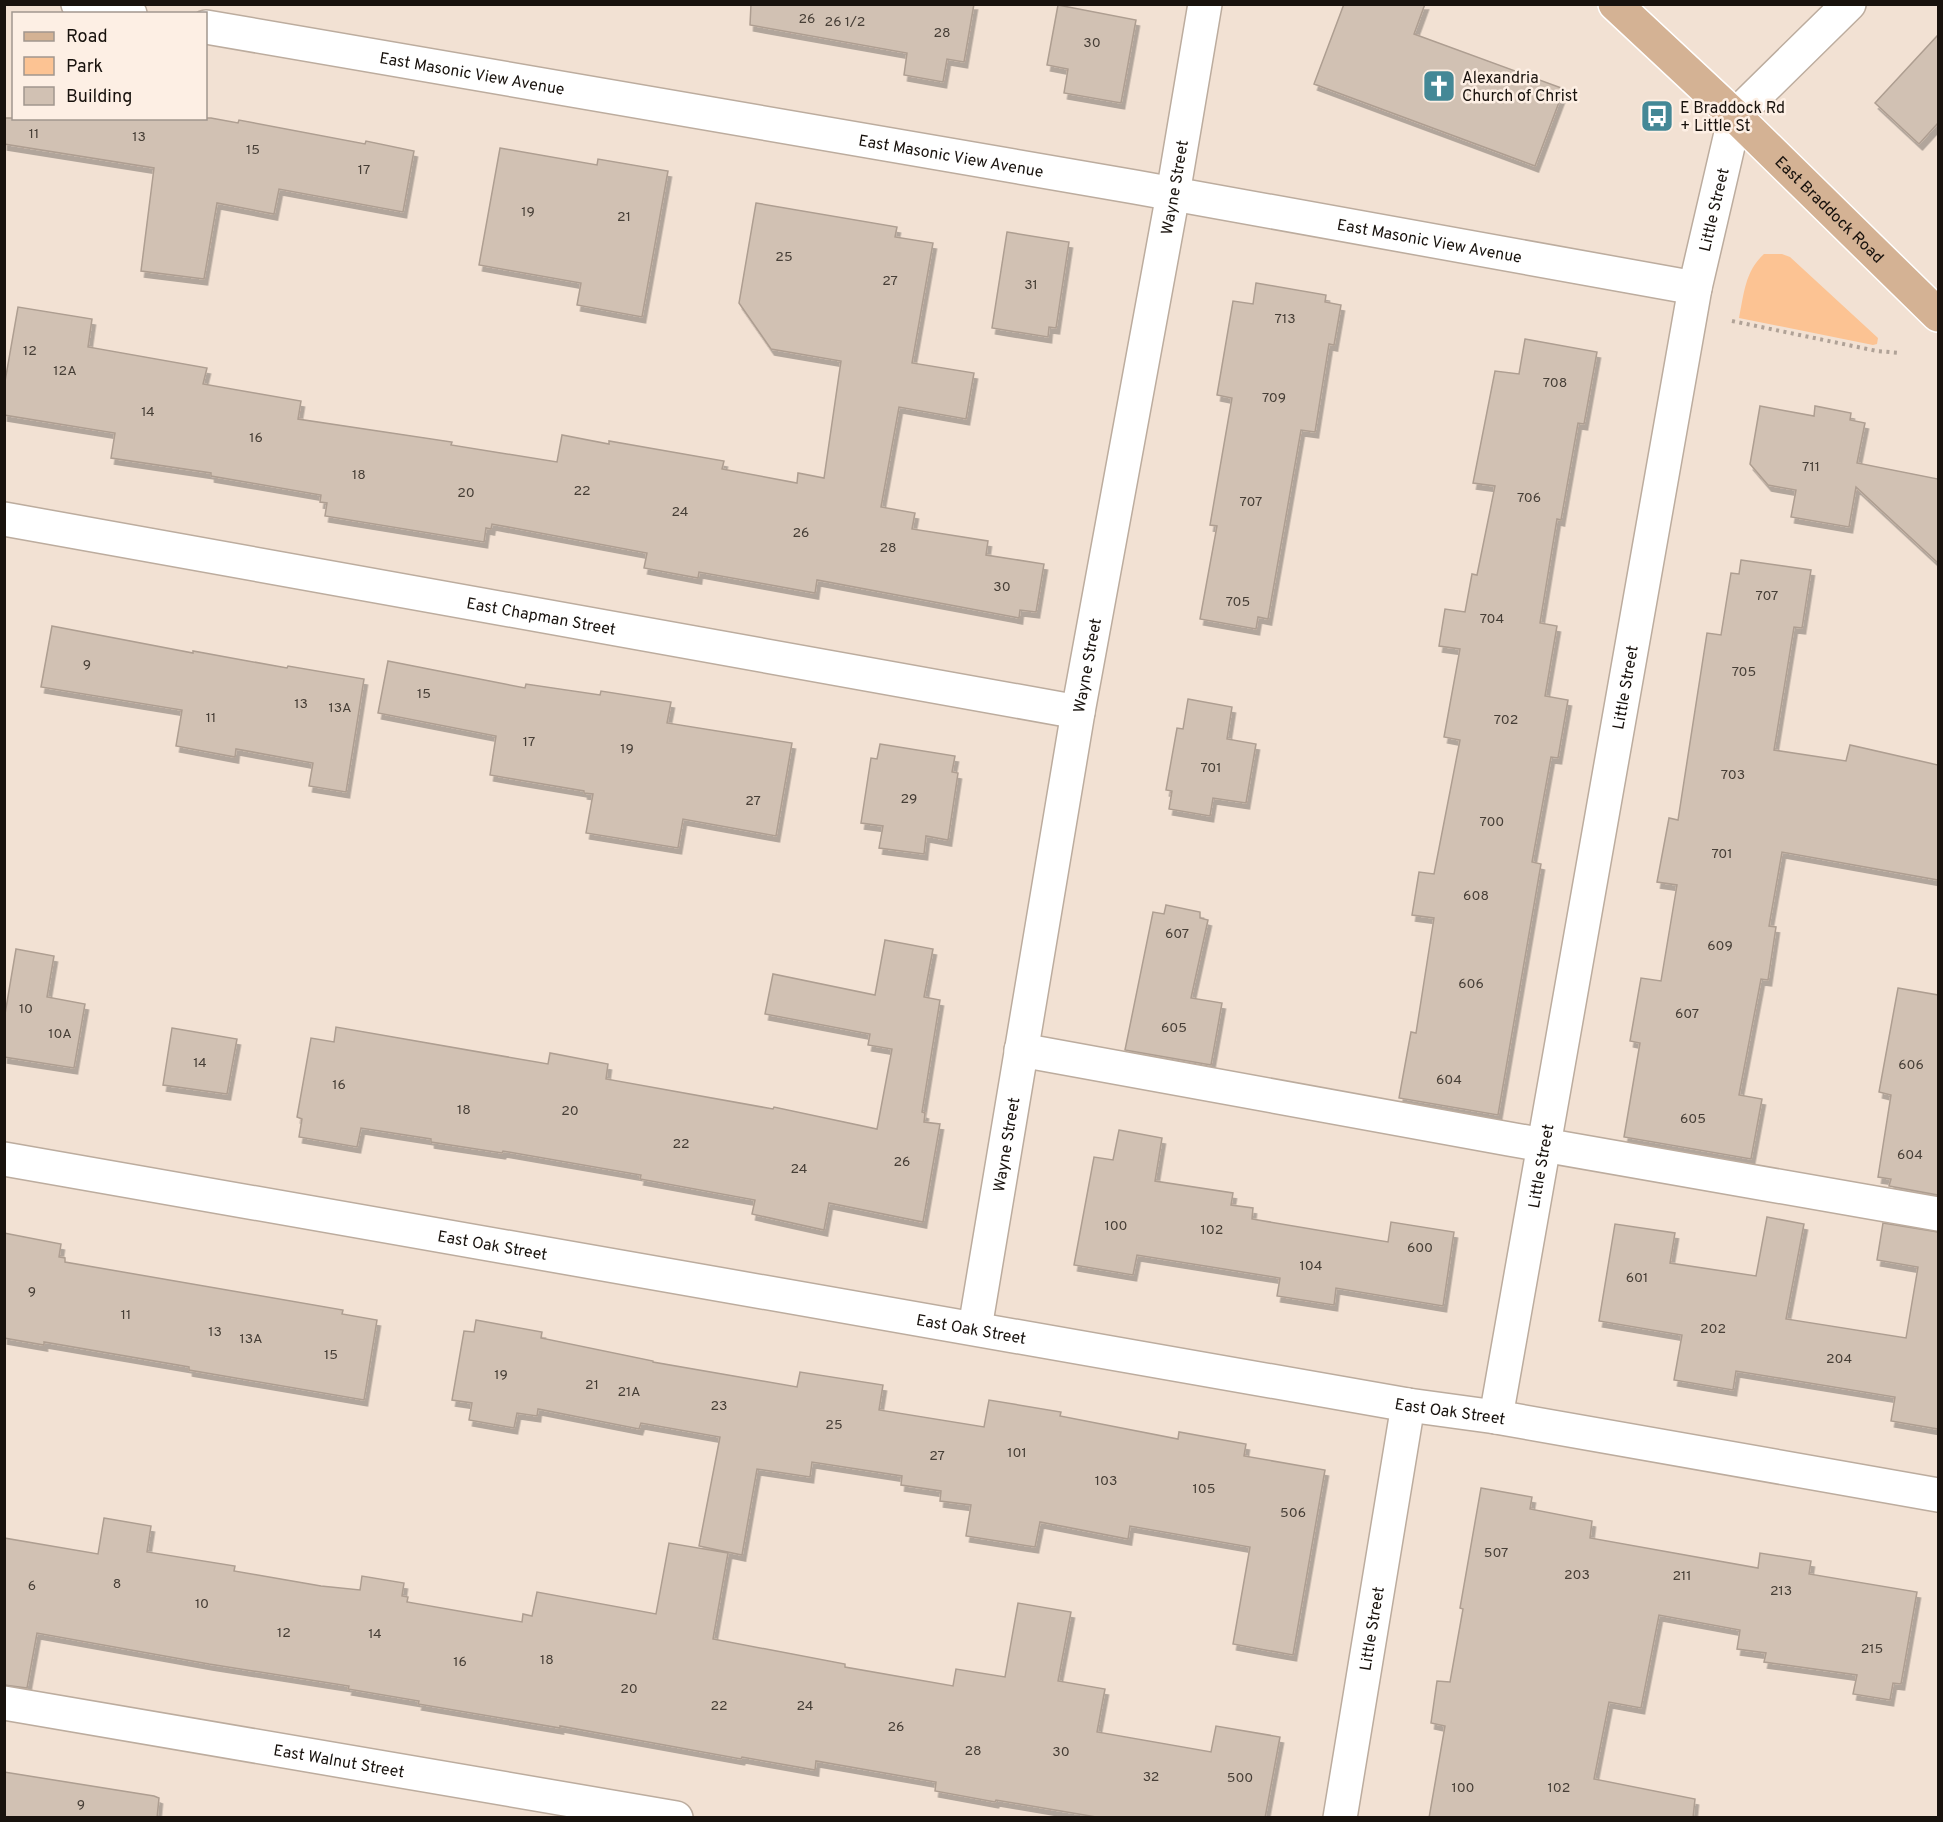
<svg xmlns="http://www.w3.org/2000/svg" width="1943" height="1822" font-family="Overpass,sans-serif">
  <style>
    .green { fill: #fcc393 }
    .building { fill: #d1c1b3; stroke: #ae9e91; stroke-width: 1.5; filter: url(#shadow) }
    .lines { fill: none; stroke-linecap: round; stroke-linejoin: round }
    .minor-casing { stroke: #bcac9e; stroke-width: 36 }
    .major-casing { stroke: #fff; stroke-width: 36 }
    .path { stroke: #b0a297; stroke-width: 4; stroke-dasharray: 3 4.5; stroke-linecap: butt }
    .minor { stroke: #fff; stroke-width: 33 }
    .major { stroke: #d4b294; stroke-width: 33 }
    .labels { text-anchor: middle; stroke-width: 5; stroke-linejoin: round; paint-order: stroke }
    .number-label { font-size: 14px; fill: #463e36 }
    .street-label { font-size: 16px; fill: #18120d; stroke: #fdefe4 }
    .poi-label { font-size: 16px; fill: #18120d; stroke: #fdefe4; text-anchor: start }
  </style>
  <defs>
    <filter id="shadow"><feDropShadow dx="3.5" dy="6" stdDeviation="0" flood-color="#0004"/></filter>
  </defs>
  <rect width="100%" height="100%" fill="#f2e1d3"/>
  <path class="green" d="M 1764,254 L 1782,254 L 1790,257 L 1878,338 L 1877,344 L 1873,345 L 1739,318 C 1744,294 1745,271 1764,254 Z"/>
  <path class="building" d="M 751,4 L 974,4 L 964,62 L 947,59 L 943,82 L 904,75 L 907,53 L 750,25 Z
    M 1344,4 L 1425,4 L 1414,34 L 1564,89 L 1535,166 L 1314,84 Z
    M 1058,5 L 1136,20 L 1121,103 L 1064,93 L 1068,69 L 1047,65 Z
    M 1938,35 L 1938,123 L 1919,144 L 1875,103 Z
    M 4,118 L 211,118 L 238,123 L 239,120 L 365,144 L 366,141 L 414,151 L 403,212 L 279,189 L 274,214 L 217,203 L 204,279 L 141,271 L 154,168 L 4,144 Z
    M 500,148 L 597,165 L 598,159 L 668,171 L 642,317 L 577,305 L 581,283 L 479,265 Z
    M 756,203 L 897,227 L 895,237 L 933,243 L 912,363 L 974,373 L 966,419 L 899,407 L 881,507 L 915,513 L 912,529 L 988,541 L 986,555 L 1044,564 L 1036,612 L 1020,610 L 1019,618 L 817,580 L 815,593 L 699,572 L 698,578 L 644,568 L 647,553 L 492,524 L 491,529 L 486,528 L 484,542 L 325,516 L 327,503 L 320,502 L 321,495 L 211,476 L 211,473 L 111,458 L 115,433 L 4,415 L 4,387 L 18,307 L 92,319 L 88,347 L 207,368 L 203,384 L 301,401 L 298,419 L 452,442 L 451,445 L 557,462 L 562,435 L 609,444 L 609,441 L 724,461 L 722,469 L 797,483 L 798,473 L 824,478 L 841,361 L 771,349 L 739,303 Z
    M 1007,232 L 1069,242 L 1056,328 L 1049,327 L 1048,337 L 992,328 Z
    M 1256,283 L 1326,295 L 1325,302 L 1341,305 L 1334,345 L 1329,344 L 1315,432 L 1301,430 L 1268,619 L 1258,617 L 1256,629 L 1200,619 L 1217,526 L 1210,525 L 1232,398 L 1217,395 L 1233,301 L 1253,304 Z
    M 1525,339 L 1597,352 L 1584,424 L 1578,423 L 1561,520 L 1557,519 L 1540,623 L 1557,626 L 1545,696 L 1568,700 L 1558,758 L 1551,757 L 1532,862 L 1541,864 L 1498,1115 L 1399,1098 L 1411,1032 L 1416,1033 L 1434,918 L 1412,915 L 1419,872 L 1434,874 L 1460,740 L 1444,737 L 1460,649 L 1439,646 L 1445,609 L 1465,612 L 1472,574 L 1477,575 L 1495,486 L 1473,483 L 1495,371 L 1519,374 Z
    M 1760,406 L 1814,416 L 1815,406 L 1851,413 L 1850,420 L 1865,423 L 1857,463 L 1938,479 L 1938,563 L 1856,487 L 1849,527 L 1791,517 L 1796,490 L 1768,485 L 1750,464 Z
    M 1741,560 L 1811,570 L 1802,628 L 1794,627 L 1774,750 L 1846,761 L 1850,745 L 1938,765 L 1938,880 L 1782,852 L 1769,926 L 1776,927 L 1768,980 L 1761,979 L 1739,1095 L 1762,1099 L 1751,1159 L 1624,1137 L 1640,1043 L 1630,1041 L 1641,978 L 1661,981 L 1677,885 L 1657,882 L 1669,818 L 1678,820 L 1707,633 L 1721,635 L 1731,573 L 1739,574 Z
    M 52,626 L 193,653 L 193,651 L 287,668 L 288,666 L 364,679 L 346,792 L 309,786 L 313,763 L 236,749 L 235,757 L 176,746 L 182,710 L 41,687 Z
    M 388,661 L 525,688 L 526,684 L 600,695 L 601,691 L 671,702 L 667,723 L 792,743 L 776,836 L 683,819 L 678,848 L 586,833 L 593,794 L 584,793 L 584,791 L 490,775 L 496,736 L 378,713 Z
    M 1188,699 L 1232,707 L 1227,739 L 1256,744 L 1246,803 L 1213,798 L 1210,816 L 1169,809 L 1172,791 L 1166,790 L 1177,728 L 1183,729 Z
    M 880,744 L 955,756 L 952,772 L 958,773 L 948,840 L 926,836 L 924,854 L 879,848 L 883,826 L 861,823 L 871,758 L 877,759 Z
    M 1166,905 L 1200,912 L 1200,918 L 1208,920 L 1191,998 L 1222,1003 L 1211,1065 L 1125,1050 L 1153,912 L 1164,914 Z
    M 885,940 L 933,949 L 924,997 L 940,1000 L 922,1112 L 925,1113 L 924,1122 L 940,1124 L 923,1222 L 829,1203 L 824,1230 L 752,1214 L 755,1200 L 640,1179 L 641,1175 L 503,1151 L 502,1153 L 431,1142 L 431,1139 L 361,1128 L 357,1147 L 299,1137 L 302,1119 L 297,1117 L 311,1038 L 334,1042 L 336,1027 L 548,1064 L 550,1053 L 608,1064 L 606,1079 L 773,1109 L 774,1107 L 877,1129 L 892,1049 L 868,1045 L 870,1034 L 765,1014 L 773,974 L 875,995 Z
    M 16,949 L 54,956 L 47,997 L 85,1004 L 74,1068 L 4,1057 L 4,1020 Z
    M 1898,988 L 1938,995 L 1938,1195 L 1889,1186 L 1891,1179 L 1878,1177 L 1891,1095 L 1879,1092 Z
    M 172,1028 L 237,1039 L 227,1094 L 163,1085 Z
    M 1119,1130 L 1162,1138 L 1155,1181 L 1233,1193 L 1231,1205 L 1253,1208 L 1252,1219 L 1388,1242 L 1391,1222 L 1454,1232 L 1443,1306 L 1336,1288 L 1334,1305 L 1277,1296 L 1280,1278 L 1137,1255 L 1133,1275 L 1074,1265 L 1094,1157 L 1113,1160 Z
    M 1767,1217 L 1804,1224 L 1786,1319 L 1906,1338 L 1918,1267 L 1877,1260 L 1883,1223 L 1938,1232 L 1938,1429 L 1891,1421 L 1895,1397 L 1736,1371 L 1733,1390 L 1674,1380 L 1682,1335 L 1599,1321 L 1615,1224 L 1675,1233 L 1670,1263 L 1756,1276 Z
    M 4,1233 L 61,1244 L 59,1257 L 65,1258 L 65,1262 L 343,1310 L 342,1314 L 377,1320 L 364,1400 L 189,1370 L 189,1367 L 44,1342 L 44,1345 L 4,1338 Z
    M 476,1320 L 542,1332 L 541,1338 L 653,1361 L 653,1362 L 797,1387 L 800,1372 L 883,1385 L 879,1410 L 984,1427 L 989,1400 L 1061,1412 L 1060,1416 L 1178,1439 L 1179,1432 L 1246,1444 L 1244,1456 L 1325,1470 L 1293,1655 L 1233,1644 L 1250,1547 L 1130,1526 L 1128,1539 L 1040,1522 L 1035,1547 L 966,1536 L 971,1505 L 940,1501 L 941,1491 L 901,1485 L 902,1476 L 812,1462 L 810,1477 L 757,1469 L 742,1555 L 699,1546 L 720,1437 L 641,1423 L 639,1429 L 538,1409 L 537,1416 L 517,1413 L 514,1428 L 469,1420 L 472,1403 L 452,1400 L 464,1331 L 474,1332 Z
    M 1481,1488 L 1532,1497 L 1530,1509 L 1592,1521 L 1590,1538 L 1758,1568 L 1760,1553 L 1811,1561 L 1809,1574 L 1917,1592 L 1901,1684 L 1893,1683 L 1890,1700 L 1853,1694 L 1857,1675 L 1764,1662 L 1766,1653 L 1737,1649 L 1740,1630 L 1659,1615 L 1641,1708 L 1609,1702 L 1594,1779 L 1695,1799 L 1693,1818 L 1429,1818 L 1445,1726 L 1431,1723 L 1437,1681 L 1450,1682 L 1463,1609 L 1460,1608 Z
    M 104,1518 L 151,1526 L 147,1552 L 235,1566 L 234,1571 L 321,1586 L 360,1590 L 362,1576 L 404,1583 L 402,1596 L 408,1597 L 407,1602 L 522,1622 L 523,1614 L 532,1616 L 537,1592 L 656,1614 L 669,1543 L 728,1553 L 713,1639 L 845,1664 L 845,1667 L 953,1686 L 956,1669 L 1005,1677 L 1018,1603 L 1071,1612 L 1058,1681 L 1105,1689 L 1097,1732 L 1211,1752 L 1216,1726 L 1280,1737 L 1265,1818 L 1102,1818 L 996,1800 L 995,1802 L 935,1791 L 936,1782 L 816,1761 L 815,1770 L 742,1757 L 741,1759 L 560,1726 L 560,1728 L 418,1704 L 419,1701 L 348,1689 L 349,1686 L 209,1664 L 37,1633 L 27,1688 L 4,1685 L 4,1538 L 98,1554 Z
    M 4,1772 L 154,1796 L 159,1798 L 157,1818 L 4,1818 Z"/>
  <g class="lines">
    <g class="minor-casing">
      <g id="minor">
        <path d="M 78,4 L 130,14"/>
        <path id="s1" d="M 206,27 L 1135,187 L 1695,288"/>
        <path id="s2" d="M 4,519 L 1078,712"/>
        <path d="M 1021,1050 L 1509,1139 L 1938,1214"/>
        <path id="s3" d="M 4,1159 L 1408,1405 L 1496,1417 L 1938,1495"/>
        <path id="s4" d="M 975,1328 L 1078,712 L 1173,194 L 1205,4"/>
        <path id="s5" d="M 1496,1417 L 1695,288 L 1735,116 L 1849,4"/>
        <path id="s6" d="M 4,1703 L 676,1818"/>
        <path id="s7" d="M 1340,1818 L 1408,1405"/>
      </g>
    </g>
    <g class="major-casing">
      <g id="major">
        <path id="s8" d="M 1615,4 L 1735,116 L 1938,315"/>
      </g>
    </g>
    <path class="path" d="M 1732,321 L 1877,351 L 1901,353"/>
    <use href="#minor" class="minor"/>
    <use href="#major" class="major"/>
  </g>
  <defs>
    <g id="church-square" transform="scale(1.725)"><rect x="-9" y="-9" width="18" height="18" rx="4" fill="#448896" stroke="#fdefe4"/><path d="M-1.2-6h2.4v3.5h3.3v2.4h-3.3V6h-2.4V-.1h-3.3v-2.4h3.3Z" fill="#fff"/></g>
    <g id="bus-square" transform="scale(1.725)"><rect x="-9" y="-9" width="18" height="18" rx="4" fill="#448896" stroke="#fdefe4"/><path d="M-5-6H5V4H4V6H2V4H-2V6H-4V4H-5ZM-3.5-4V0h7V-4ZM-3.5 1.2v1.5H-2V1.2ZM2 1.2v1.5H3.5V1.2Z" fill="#fff"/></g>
  </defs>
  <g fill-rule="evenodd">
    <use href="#church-square" x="1439" y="86"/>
    <use href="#bus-square" x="1657" y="116"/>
  </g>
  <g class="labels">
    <g class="number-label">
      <text x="807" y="23">26</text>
      <text x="845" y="26">26 1/2</text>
      <text x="942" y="37">28</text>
      <text x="1092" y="47">30</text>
      <text x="34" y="138">11</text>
      <text x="139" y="141">13</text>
      <text x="253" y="154">15</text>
      <text x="364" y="174">17</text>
      <text x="528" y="216">19</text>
      <text x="624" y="221">21</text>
      <text x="784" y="261">25</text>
      <text x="890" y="285">27</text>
      <text x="1031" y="289">31</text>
      <text x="1285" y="323">713</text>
      <text x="30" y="355">12</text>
      <text x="65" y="375">12A</text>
      <text x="1555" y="387">708</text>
      <text x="1274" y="402">709</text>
      <text x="148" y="416">14</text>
      <text x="256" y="442">16</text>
      <text x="1811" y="471">711</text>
      <text x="359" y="479">18</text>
      <text x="582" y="495">22</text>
      <text x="466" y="497">20</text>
      <text x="1529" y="502">706</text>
      <text x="1251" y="506">707</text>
      <text x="680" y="516">24</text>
      <text x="801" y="537">26</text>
      <text x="888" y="552">28</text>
      <text x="1002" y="591">30</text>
      <text x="1767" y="600">707</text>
      <text x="1238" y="606">705</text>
      <text x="1492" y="623">704</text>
      <text x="87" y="669">9</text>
      <text x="1744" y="676">705</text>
      <text x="424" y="698">15</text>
      <text x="301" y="708">13</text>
      <text x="340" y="712">13A</text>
      <text x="211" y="722">11</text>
      <text x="1506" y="724">702</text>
      <text x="529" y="746">17</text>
      <text x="627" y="753">19</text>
      <text x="1211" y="772">701</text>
      <text x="1733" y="779">703</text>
      <text x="909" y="803">29</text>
      <text x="753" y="805">27</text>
      <text x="1492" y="826">700</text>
      <text x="1722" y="858">701</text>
      <text x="1476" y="900">608</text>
      <text x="1177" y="938">607</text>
      <text x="1720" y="950">609</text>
      <text x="1471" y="988">606</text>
      <text x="26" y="1013">10</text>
      <text x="1687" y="1018">607</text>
      <text x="1174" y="1032">605</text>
      <text x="60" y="1038">10A</text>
      <text x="200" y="1067">14</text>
      <text x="1911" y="1069">606</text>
      <text x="1449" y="1084">604</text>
      <text x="339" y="1089">16</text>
      <text x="464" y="1114">18</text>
      <text x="570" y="1115">20</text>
      <text x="1693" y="1123">605</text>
      <text x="681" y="1148">22</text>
      <text x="1910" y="1159">604</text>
      <text x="902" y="1166">26</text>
      <text x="799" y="1173">24</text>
      <text x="1116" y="1230">100</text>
      <text x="1212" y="1234">102</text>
      <text x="1420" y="1252">600</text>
      <text x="1311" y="1270">104</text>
      <text x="1637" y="1282">601</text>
      <text x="32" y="1296">9</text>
      <text x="126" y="1319">11</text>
      <text x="1713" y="1333">202</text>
      <text x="215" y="1336">13</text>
      <text x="251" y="1343">13A</text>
      <text x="331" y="1359">15</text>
      <text x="1839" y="1363">204</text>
      <text x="501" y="1379">19</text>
      <text x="592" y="1389">21</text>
      <text x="629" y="1396">21A</text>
      <text x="719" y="1410">23</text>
      <text x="834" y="1429">25</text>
      <text x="1017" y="1457">101</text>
      <text x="937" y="1460">27</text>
      <text x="1106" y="1485">103</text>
      <text x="1204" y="1493">105</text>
      <text x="1293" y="1517">506</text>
      <text x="1496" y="1557">507</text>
      <text x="1577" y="1579">203</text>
      <text x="1682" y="1580">211</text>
      <text x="117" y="1588">8</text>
      <text x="32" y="1590">6</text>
      <text x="1781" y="1595">213</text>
      <text x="202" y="1608">10</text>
      <text x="284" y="1637">12</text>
      <text x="375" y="1638">14</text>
      <text x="1872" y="1653">215</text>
      <text x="547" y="1664">18</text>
      <text x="460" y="1666">16</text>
      <text x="629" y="1693">20</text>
      <text x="719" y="1710">22</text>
      <text x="805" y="1710">24</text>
      <text x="896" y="1731">26</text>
      <text x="973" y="1755">28</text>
      <text x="1061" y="1756">30</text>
      <text x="1151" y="1781">32</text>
      <text x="1240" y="1782">500</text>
      <text x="1463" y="1792">100</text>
      <text x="1559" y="1792">102</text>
      <text x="81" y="1809">9</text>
    </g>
    <g class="street-label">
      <text dy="6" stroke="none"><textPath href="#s1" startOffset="270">East Masonic View Avenue</textPath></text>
      <text dy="6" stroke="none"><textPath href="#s1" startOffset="756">East Masonic View Avenue</textPath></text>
      <text dy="6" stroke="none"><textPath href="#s4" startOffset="1158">Wayne Street</textPath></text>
      <text dy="6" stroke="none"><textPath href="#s5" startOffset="1227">Little Street</textPath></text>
      <text dy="6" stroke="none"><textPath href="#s8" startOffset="297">East Braddock Road</textPath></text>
      <text dy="6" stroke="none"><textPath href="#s1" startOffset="1242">East Masonic View Avenue</textPath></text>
      <text dy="6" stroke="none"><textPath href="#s2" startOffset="546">East Chapman Street</textPath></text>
      <text dy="6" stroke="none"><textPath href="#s4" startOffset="672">Wayne Street</textPath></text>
      <text dy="6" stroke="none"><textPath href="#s5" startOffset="741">Little Street</textPath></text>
      <text dy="6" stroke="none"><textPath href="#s4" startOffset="186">Wayne Street</textPath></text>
      <text dy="6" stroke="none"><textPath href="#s5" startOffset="255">Little Street</textPath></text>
      <text dy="6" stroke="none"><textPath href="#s3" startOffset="496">East Oak Street</textPath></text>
      <text dy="6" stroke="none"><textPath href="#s3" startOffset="982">East Oak Street</textPath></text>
      <text dy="6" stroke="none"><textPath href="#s3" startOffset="1468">East Oak Street</textPath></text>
      <text dy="6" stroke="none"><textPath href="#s7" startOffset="192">Little Street</textPath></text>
      <text dy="6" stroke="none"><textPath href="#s6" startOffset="340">East Walnut Street</textPath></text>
    </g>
    <g class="poi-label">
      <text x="1462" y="83">Alexandria<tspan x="1462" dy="18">Church of Christ</tspan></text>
      <text x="1680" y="113">E Braddock Rd<tspan x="1680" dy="18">+ Little St</tspan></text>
    </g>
  </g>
  <rect width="1943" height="1822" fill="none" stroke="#18120d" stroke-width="12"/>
  <rect x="12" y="12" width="195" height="108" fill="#fdefe4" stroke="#a1978e" stroke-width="1.5"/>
  <rect x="24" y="32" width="30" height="9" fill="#d4b294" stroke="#a1978e" stroke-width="1.5"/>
  <text x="66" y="42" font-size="18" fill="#18120d">Road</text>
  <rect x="24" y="57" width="30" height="18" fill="#fcc393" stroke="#a1978e" stroke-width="1.5"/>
  <text x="66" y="72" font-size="18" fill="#18120d">Park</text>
  <rect x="24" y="87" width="30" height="18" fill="#d1c1b3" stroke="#a1978e" stroke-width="1.5"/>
  <text x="66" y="102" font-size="18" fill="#18120d">Building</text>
</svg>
